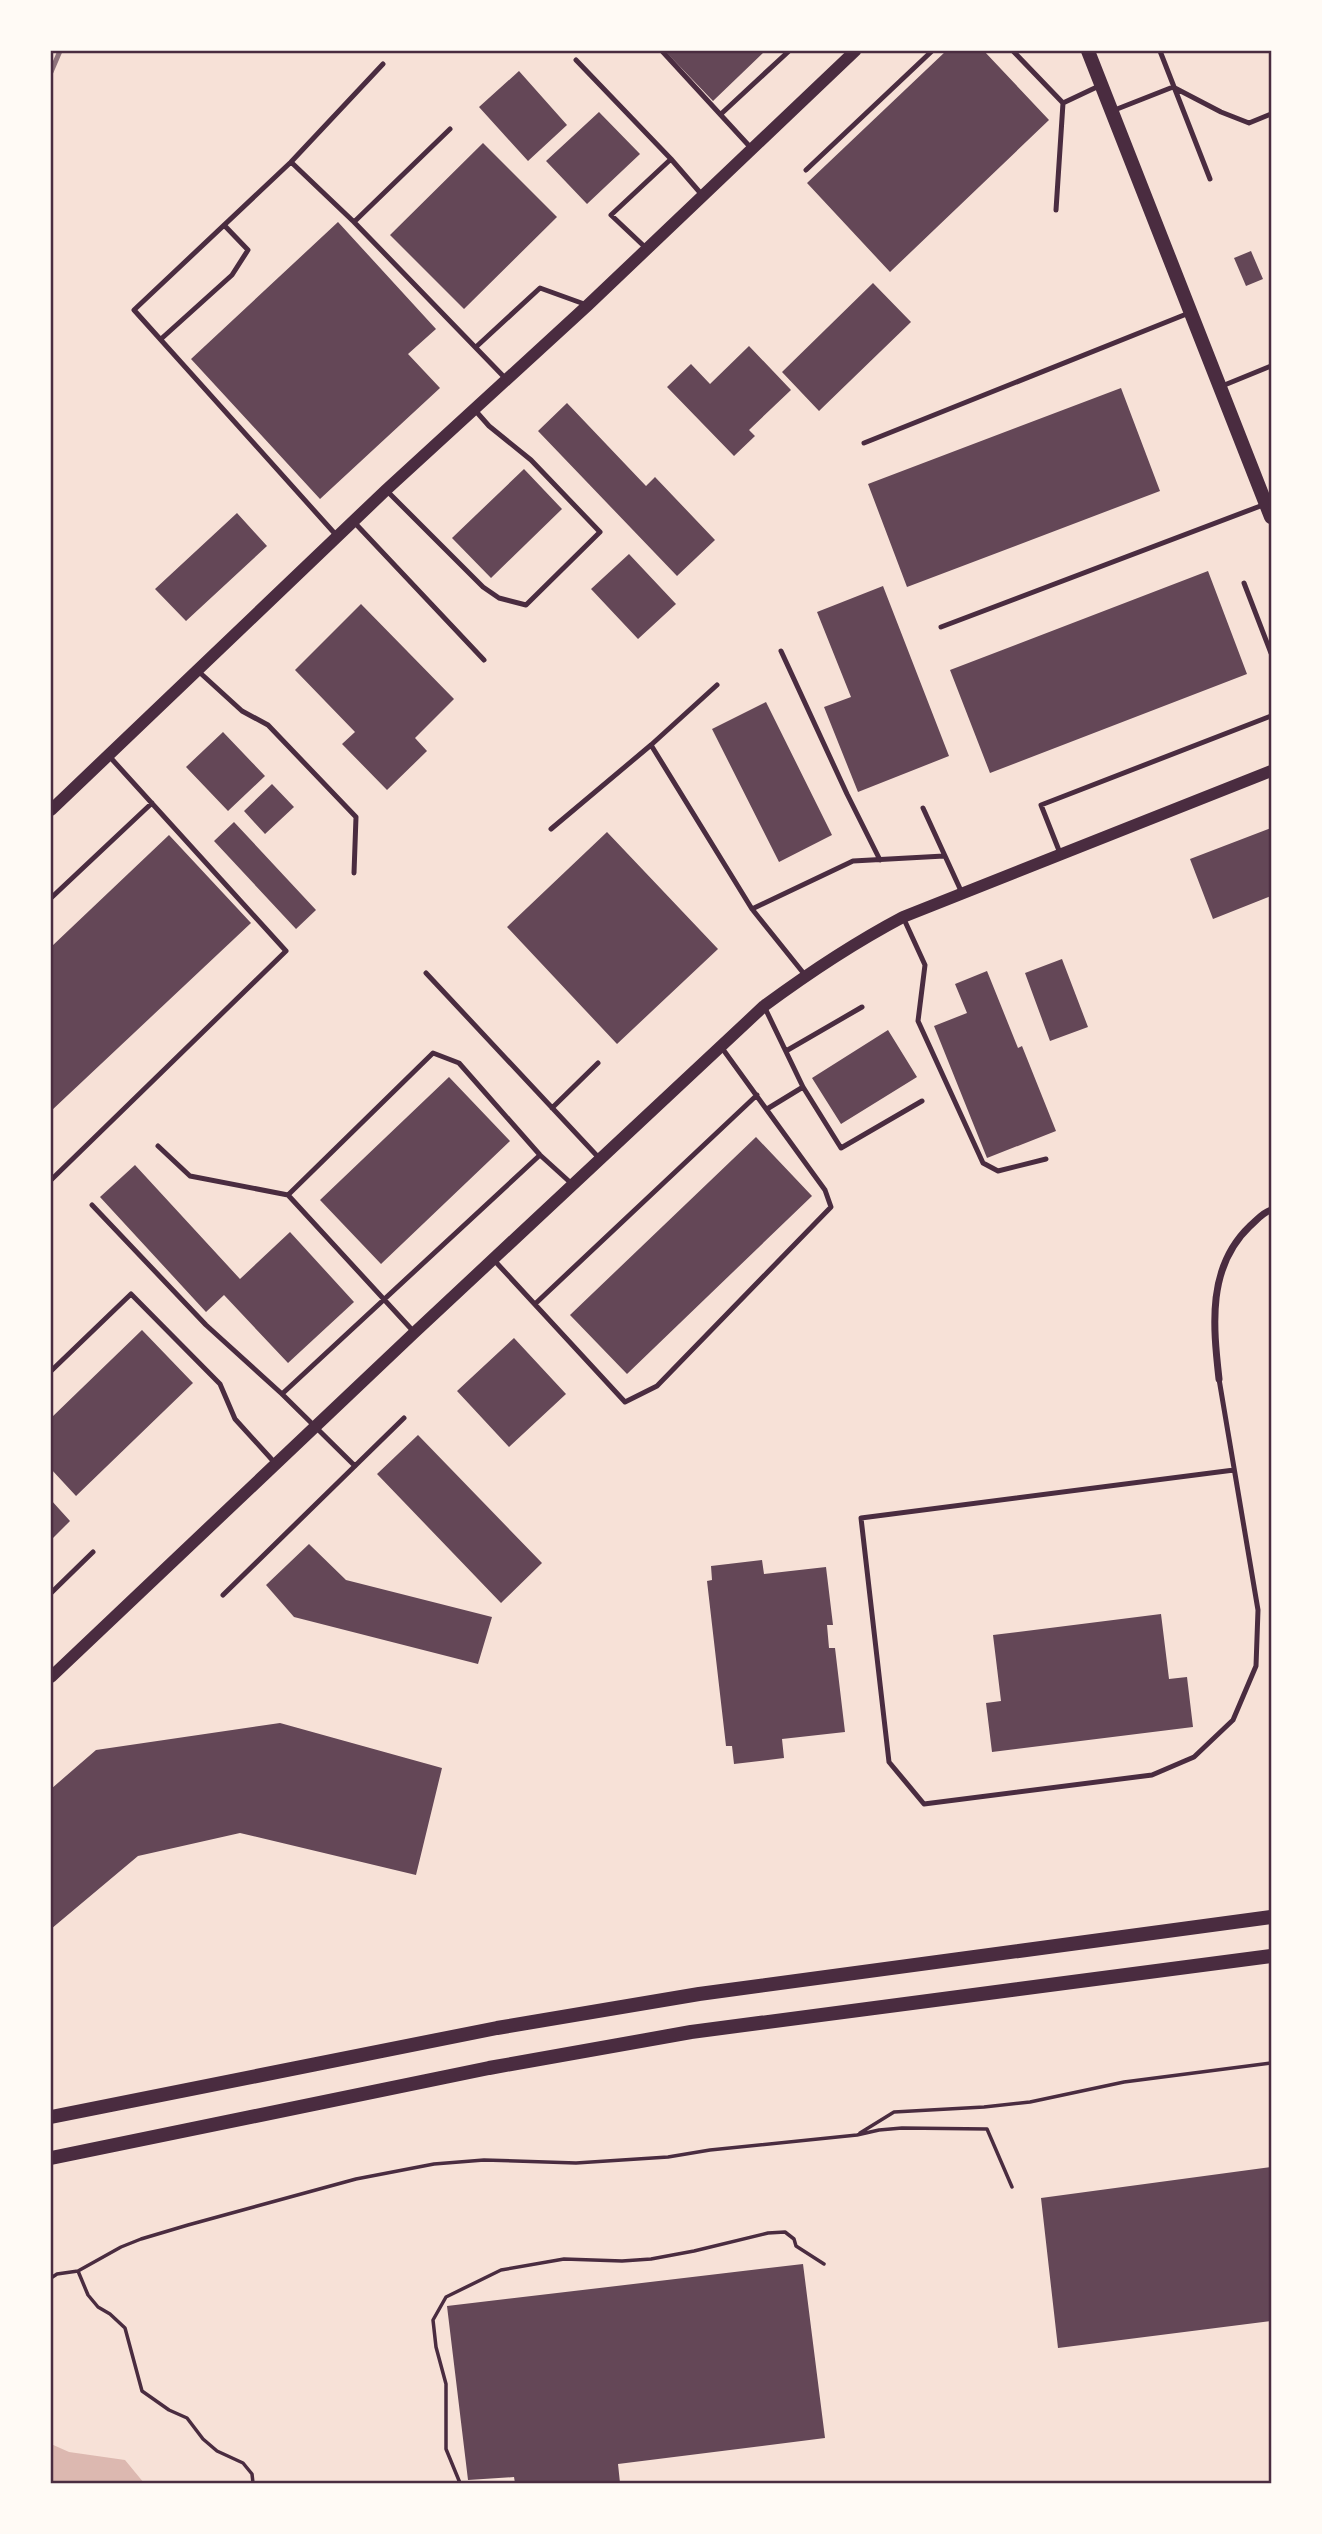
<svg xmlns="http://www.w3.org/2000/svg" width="1322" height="2534" font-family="Poppins,sans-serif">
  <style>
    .water { fill: #dcb8b0 }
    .building { fill: #644757 }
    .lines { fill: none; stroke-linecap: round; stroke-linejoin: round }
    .path { stroke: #4a2c40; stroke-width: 3.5 }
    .service { stroke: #4a2c40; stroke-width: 5 }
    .minor { stroke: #4a2c40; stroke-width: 7 }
    .tertiary { stroke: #4a2c40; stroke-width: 12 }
    .secondary { stroke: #4a2c40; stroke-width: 14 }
    .rail { stroke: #8f747c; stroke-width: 5 }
    .neatline { fill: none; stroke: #4a2c40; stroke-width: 2.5 }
  </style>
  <rect width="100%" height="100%" fill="#f7e1d7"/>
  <path class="water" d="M 51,2444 L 69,2452 L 125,2460 L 144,2483 L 51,2483 Z"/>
  <path class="building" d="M 665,51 L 765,51 L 713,101 Z
    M 946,51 L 984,51 L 1049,120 L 890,272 L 807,183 Z
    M 519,71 L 567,125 L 528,161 L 479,107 Z
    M 599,112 L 640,154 L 587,204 L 546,161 Z
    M 483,143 L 557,217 L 464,309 L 390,235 Z
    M 338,222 L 436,329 L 408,354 L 440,388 L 320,499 L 191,359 Z
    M 1251,251 L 1263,279 L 1246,286 L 1234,258 Z
    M 873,283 L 911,322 L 819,411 L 782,372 Z
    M 749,346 L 791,390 L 749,430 L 755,436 L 734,456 L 667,387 L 691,364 L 710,384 Z
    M 1121,388 L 1160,491 L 907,587 L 868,484 Z
    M 567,403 L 646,486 L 655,477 L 715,540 L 677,576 L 538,431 Z
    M 524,469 L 562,509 L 491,578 L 452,538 Z
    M 237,513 L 267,546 L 186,621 L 155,589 Z
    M 629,554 L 676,604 L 638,639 L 591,589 Z
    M 1208,571 L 1247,674 L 990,773 L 950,670 Z
    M 883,586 L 949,756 L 858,792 L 824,707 L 851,697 L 817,612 Z
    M 361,604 L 454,699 L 415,738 L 427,751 L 387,790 L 342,744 L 355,732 L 295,670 Z
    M 766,702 L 832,835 L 779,862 L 712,729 Z
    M 223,732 L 265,776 L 228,811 L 186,767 Z
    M 272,784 L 294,807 L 265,834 L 244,811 Z
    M 234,822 L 316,910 L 296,929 L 214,841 Z
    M 1271,828 L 1271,896 L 1213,919 L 1190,859 Z
    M 607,832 L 718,949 L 617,1044 L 507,927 Z
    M 169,835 L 251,923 L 51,1111 L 51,947 Z
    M 1062,959 L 1088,1027 L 1050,1041 L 1025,973 Z
    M 987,971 L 1018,1048 L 1022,1046 L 1056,1131 L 987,1158 L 934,1026 L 967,1013 L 955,984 Z
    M 888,1030 L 917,1077 L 841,1124 L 812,1078 Z
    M 449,1077 L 510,1141 L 381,1264 L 320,1200 Z
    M 756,1137 L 812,1196 L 627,1374 L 570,1315 Z
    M 135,1165 L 240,1279 L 290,1232 L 354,1302 L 288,1363 L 224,1295 L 206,1312 L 100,1197 Z
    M 142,1330 L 193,1383 L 76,1496 L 51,1469 L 51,1418 Z
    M 514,1338 L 566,1394 L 509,1447 L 457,1391 Z
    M 418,1435 L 542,1563 L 501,1603 L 377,1474 Z
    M 51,1500 L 70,1521 L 51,1540 Z
    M 309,1544 L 346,1580 L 492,1617 L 478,1664 L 294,1617 L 266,1585 Z
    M 762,1560 L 764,1574 L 826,1567 L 833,1625 L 827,1625 L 829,1648 L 835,1648 L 845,1732 L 782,1739 L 784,1758 L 734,1764 L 732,1746 L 726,1746 L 707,1581 L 712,1580 L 711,1566 Z
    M 1161,1614 L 1169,1679 L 1187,1677 L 1193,1727 L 992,1752 L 986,1703 L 1001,1701 L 993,1635 Z
    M 280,1723 L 442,1768 L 416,1875 L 240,1833 L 138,1856 L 51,1929 L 51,1789 L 96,1750 Z
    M 1271,2167 L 1271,2321 L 1058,2348 L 1041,2198 Z
    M 803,2264 L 825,2438 L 618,2464 L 620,2483 L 515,2483 L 514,2477 L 468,2480 L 447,2306 Z"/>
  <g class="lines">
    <path class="path" d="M 860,2133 L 894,2112 L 984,2107 L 1030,2102 L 1124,2082 L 1271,2063
      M 78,2271 L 88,2295 L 98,2307 L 110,2314 L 125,2328 L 142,2391 L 169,2410 L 187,2418 L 203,2439 L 217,2451 L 243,2463 L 252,2474 L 253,2483
      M 51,2278 L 57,2274 L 78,2271 L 121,2247 L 141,2239 L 188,2225 L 356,2179 L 434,2164 L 484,2160 L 576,2163 L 668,2157 L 710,2150 L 857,2135 L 879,2130 L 902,2128 L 987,2129 L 1012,2187
      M 460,2483 L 446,2449 L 446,2384 L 436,2347 L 433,2320 L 446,2297 L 501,2270 L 564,2259 L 622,2261 L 651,2259 L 694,2251 L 768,2233 L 785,2232 L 794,2239 L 796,2246 L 824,2264"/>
    <path class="service" d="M 662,51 L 752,149
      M 1013,51 L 1063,103 L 1056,210
      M 1160,51 L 1210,179
      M 576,60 L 671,159 L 703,196
      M 1063,103 L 1099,86
      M 1112,111 L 1173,87 L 1221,112 L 1249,123 L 1271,114
      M 721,114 L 789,51
      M 291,162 L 383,64
      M 806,170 L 932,51
      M 354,222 L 450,129
      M 646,248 L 611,215 L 671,159
      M 161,339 L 232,275 L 248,250 L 224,225
      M 476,347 L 540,288 L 587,305
      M 1222,386 L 1271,366
      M 864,443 L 1189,313
      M 386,490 L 483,587 L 499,598 L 526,605 L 600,532 L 531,460 L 489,426 L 474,409
      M 353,521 L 484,660
      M 337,536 L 134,310 L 291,162 L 354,222 L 507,380
      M 1244,583 L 1271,653
      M 941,627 L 1263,505
      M 781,651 L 847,794 L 880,860
      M 197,670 L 242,711 L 268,725 L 356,817 L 354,873
      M 651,745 L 752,909 L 805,975
      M 923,808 L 962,893
      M 551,829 L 651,745 L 717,685
      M 1060,853 L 1041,805 L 1271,716
      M 51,898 L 152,803
      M 752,909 L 853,861 L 944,856
      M 903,917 L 925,965 L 918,1021 L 983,1163 L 998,1171 L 1046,1159
      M 426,973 L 600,1159
      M 764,1006 L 803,1087 L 841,1148 L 922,1101
      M 786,1051 L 862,1007
      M 552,1108 L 598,1063
      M 767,1109 L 803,1087
      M 158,1146 L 190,1176 L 288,1195 L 433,1053 L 459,1063 L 540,1155 L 572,1184
      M 51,1180 L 286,951 L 109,756
      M 288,1195 L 414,1332
      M 92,1205 L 206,1325 L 282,1394 L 355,1466
      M 493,1259 L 625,1402 L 657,1386 L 831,1207 L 825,1190 L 722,1048
      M 535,1304 L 757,1095
      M 51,1371 L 131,1294 L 220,1384 L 235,1419 L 275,1463
      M 1219,1379 L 1258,1610 L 1256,1666 L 1233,1720 L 1194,1757 L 1152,1775 L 924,1804 L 889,1762 L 861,1518 L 1234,1470
      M 282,1394 L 540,1155
      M 51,1593 L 93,1552
      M 223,1595 L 404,1418"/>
    <path class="minor" d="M 1219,1379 C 1213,1325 1207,1267 1250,1226 C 1257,1220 1262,1213 1271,1210"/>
    <path class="tertiary" d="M 51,810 L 386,490 L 588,305 L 855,51
      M 51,1677 L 414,1333 L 764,1006 C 810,972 852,944 903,917 L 1271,771"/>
    <path class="secondary" d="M 1088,51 L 1271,517
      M 51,2117 L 497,2028 L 699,1994 L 1271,1917
      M 51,2158 L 489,2068 L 691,2032 L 1271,1956"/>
    <path class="rail" d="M 51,72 L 60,51"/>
  </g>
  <rect width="1322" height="2534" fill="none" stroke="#fffaf5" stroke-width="105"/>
  <rect x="52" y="52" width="1218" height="2430" class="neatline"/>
</svg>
